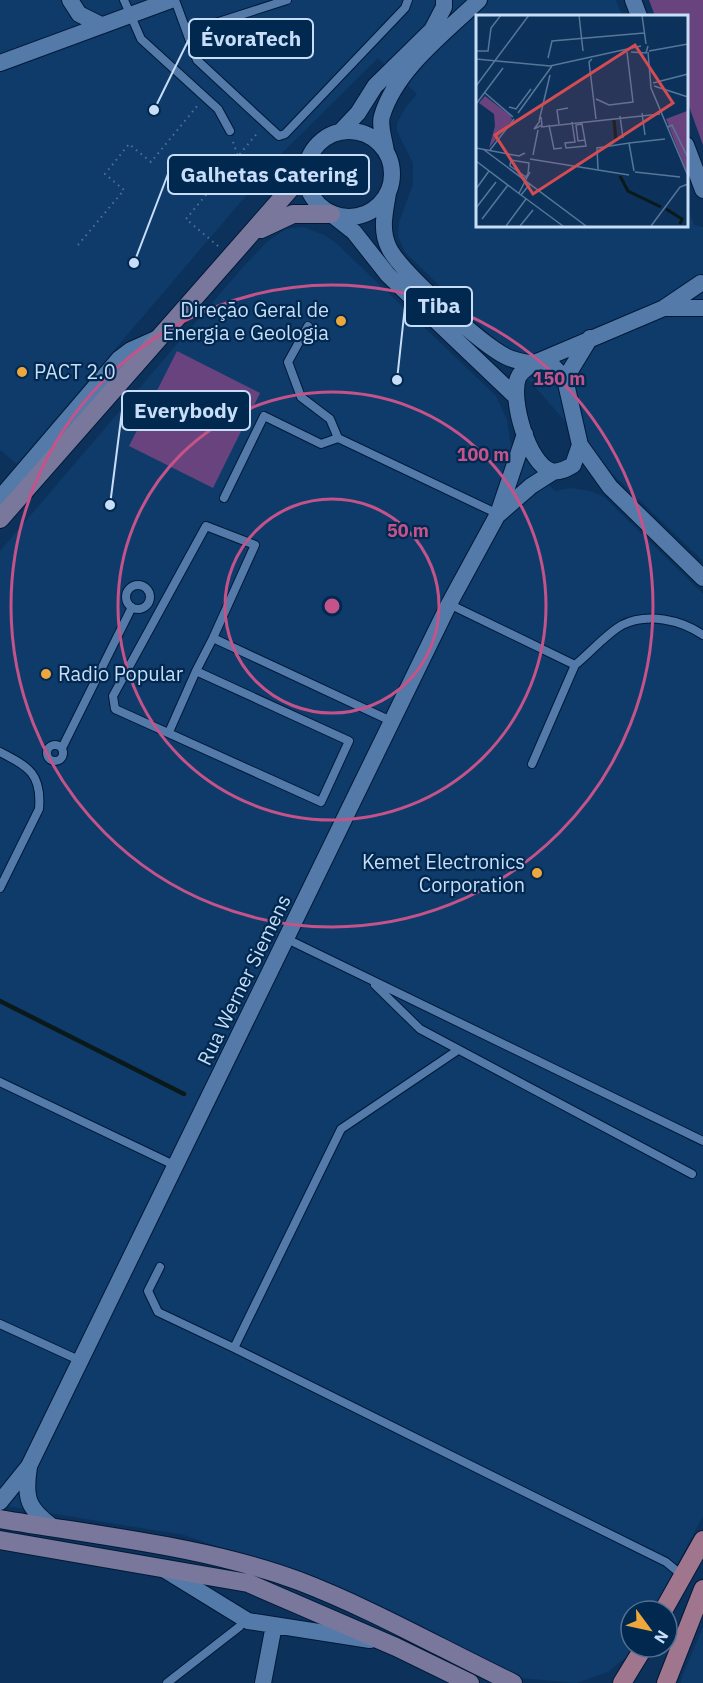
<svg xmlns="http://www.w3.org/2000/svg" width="703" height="1683" font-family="'IBM Plex Sans',sans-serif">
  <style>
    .built { fill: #0f3b6a }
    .green { fill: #69437d }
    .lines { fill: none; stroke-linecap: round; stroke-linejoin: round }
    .stream { stroke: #0a1919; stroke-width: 4.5 }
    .lane-casing { stroke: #001937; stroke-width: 10 }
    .street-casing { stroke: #001937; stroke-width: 18 }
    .secondary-casing { stroke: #001937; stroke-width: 20 }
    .primary-casing { stroke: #001937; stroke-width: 20 }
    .path { stroke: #527295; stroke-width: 2; stroke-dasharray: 1.5 4.5; stroke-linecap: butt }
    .lane { stroke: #537aa8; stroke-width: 8 }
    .street { stroke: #537aa8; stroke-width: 16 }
    .secondary { stroke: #79779b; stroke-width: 18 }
    .primary { stroke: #a0758e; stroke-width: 18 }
    .ring { fill: none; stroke: #c4538a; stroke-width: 3 }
    .poi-dot { fill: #eea73d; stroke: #01284f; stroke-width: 2 }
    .labels { text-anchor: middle; stroke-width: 4.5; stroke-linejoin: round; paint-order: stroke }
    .poi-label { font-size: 20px; fill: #c8ddf7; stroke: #01284f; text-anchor: end }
    .street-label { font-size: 20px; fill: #c8ddf7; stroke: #01284f }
    .inset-river { fill: none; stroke: #0a1919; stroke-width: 3 }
    .inset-road { fill: none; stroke: #577699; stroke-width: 1.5 }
    .view { fill: #d34c51; fill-opacity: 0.15; stroke: #d34c51; stroke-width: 3 }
    .inset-edge { fill: none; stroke: #c8ddf7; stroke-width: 3 }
    .centre { fill: #c4538a; stroke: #01284f; stroke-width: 3 }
    .ring-label { font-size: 18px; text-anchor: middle; font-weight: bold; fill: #c4538a; stroke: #01284f; stroke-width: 4.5; stroke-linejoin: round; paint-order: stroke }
    .leader { fill: none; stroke: #c8ddf7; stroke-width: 2 }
    .callout-dot { fill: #c8ddf7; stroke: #01284f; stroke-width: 2 }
    .callout { fill: #01284f; stroke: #c8ddf7; stroke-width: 2 }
    .callout-label { font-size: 21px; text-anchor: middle; font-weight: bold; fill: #c8ddf7 }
  </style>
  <rect width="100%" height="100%" fill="#0c325b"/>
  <path class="built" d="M 0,0 L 616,0 L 622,16 L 478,16 L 478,225 L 686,225 L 687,204 L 694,225 L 703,227 L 703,561 L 603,465 L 492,337 L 405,252 L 398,236 L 399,222 L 413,184 L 413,163 L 397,131 L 397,123 L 406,107 L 417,94 L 378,58 L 285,150 L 17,464 L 0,450 Z
    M 304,227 L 324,235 L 336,243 L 496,396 L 507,420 L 510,442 L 555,491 L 571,488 L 590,491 L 604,497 L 703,594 L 703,1516 L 652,1611 L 631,1611 L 632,1647 L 626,1657 L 608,1672 L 576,1683 L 522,1678 L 324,1583 L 184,1535 L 0,1505 L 0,551 L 243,267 L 269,240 L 286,229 Z
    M 703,1627 L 703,1683 L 681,1683 L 682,1677 Z"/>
  <path class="green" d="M 649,0 L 703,0 L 703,145 L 687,101 L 686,16 L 655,16 Z
    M 177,351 L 260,393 L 213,488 L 129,446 Z"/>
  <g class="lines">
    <path class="stream" d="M 0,1001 L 184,1094"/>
    <g class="lane-casing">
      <path id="lane" d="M 124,0 L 141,39 L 218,109 L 230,131
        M 175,0 L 197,60 L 279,136 L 285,134 L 405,8 L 408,0
        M 185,27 L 206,26 L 287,0
        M 308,326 L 288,362 L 301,397 L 330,419 L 338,438
        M 338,438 L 498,514
        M 224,498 L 264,416 L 321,444 L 338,438
        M126 597a12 12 0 1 1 24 0a12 12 0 1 1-24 0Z
        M 449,604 L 575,665 L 532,764
        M 575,665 C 590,653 606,634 622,625 C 647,612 681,620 703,635
        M 196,671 L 213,638
        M 169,732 L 196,671 L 349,741 L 321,802 L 115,709 L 113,696 L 206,526 L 255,545 L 213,638 L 391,721
        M47 753a8 8 0 1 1 16 0a8 8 0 1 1-16 0Z
        M 62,748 L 132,607
        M 0,752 C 29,767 42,774 39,809 L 0,888
        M 287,939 L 703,1141
        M 375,985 L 420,1029 L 692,1174
        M 458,1050 L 341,1129 L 234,1348 L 666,1562 L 683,1576
        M 0,1082 L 176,1166
        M 160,1267 L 148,1291 L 158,1312 L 234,1348
        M 0,1324 L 81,1361
        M 167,1683 L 239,1627 L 246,1619"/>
    </g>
    <g class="street-casing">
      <path id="street" d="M 70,0 L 79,14 L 101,25
        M 633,0 L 639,16
        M 0,63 L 171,0
        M306 174a43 43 0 1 1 86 0a43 43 0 1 1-86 0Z
        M 340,132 L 358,113 L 375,86 L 432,30 L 444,7 L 444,0
        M 686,145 L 703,190
        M 386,152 C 385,142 379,126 382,116 C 396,69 445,33 479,0
        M 388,193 C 385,212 380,230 389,248 C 401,272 482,345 507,357 C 515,361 525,362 534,364
        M 335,217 L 354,232 L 388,275 L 515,396
        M 664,308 L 703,308
        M 539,361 L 550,363 L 565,379 L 580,445 L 573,465 C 566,469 559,473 551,471 C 528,464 510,399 518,378 C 521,370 531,365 539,361 Z
        M 539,361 L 664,308 L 701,283
        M 565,379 L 590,338
        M 580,445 L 610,487 L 703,578
        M 0,498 L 119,359 L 131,350 L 160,337
        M 499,514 L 531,486 L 553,472
        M 29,1467 C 24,1499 28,1509 54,1528
        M 0,1502 L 29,1466 L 449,604 L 498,514 L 525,434
        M 165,1570 L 248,1621 L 370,1640
        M 263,1683 L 274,1625"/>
    </g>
    <g class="secondary-casing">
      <path id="secondary" d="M 261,229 L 293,214 L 331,214
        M 0,519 L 290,189 L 307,165
        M 0,1519 C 99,1536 204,1546 299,1581 C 372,1609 442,1649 513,1683
        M 0,1540 L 248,1583 L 396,1647 L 470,1683"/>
    </g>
    <g class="primary-casing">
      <path id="primary" d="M 663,1611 L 703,1540
        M 622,1683 L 644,1647
        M 666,1683 L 703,1589"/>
    </g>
    <path class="path" d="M 233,142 L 238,156 L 273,186
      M 78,245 L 124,190 L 105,174 L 129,144 L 151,162 L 198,105
      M 218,246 L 186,219 L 259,131"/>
    <use href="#lane" class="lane"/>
    <use href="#street" class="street"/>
    <use href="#secondary" class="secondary"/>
    <use href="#primary" class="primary"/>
  </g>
  <g class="ring">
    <circle cx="332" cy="606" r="107"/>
    <circle cx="332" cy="606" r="214"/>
    <circle cx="332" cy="606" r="321"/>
  </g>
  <g class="poi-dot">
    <circle cx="341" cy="321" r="6"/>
    <circle cx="22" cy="372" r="6"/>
    <circle cx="46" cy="674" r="6"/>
    <circle cx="537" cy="873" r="6"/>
  </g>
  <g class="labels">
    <g class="poi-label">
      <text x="329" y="317">Direção Geral de<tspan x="329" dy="23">Energia e Geologia</tspan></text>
      <text x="34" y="379" text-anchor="start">PACT 2.0</text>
      <text x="58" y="681" text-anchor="start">Radio Popular</text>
      <text x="525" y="869">Kemet Electronics<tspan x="525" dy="23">Corporation</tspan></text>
    </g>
    <g class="street-label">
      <text transform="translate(244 980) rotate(-64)" y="7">Rua Werner Siemens</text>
    </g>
  </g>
  <g transform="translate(476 15)">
    <rect width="212" height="212" fill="#0c325b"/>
    <path d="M 9,81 L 35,101 L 36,105 L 13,133 L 19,111 L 18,99 L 3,88 ZM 211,96 L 211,158 L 190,104 Z" fill="#69437d"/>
    <path class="inset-river" d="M 138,105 L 140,126M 144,161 L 152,176 L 185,192M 190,194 L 206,204 L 204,209"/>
    <path class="inset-road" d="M 103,0 L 107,36M 166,0 L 170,29M 0,36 L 12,36 L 15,13 L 25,0M 173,36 L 212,29M 155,37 L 170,38 L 172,31M 172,37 L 175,73 L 212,161M 72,43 L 76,26 L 168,18M 0,44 L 74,51 L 165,31M 116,44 L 113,47 L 120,104M 177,68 L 212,59M 0,71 L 53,0M 178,71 L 212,82M 9,78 L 37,102M 120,84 L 133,90 L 157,87 L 151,37M 0,89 L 27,53M 33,92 L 40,94 L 55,74M 42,98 L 76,51M 166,98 L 169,120M 144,101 L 147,123M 63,106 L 74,60M 64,106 L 58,114 L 66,110 L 65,102M 96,107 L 99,127 L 89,128 L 90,133 L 110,131 L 106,109 L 100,110 L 102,126 L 109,125M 83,109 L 81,95 L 92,93M 73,110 L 78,134 L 86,133M 65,112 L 184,99M 192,112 L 196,110 L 212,143M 153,128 L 189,124M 0,133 L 43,141 L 49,138M 7,134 L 110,211M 14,135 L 38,104M 57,140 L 62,115M 54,144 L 153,160M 0,146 L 45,180 L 54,169M 122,154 L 121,133 L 153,128 L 158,156M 159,157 L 204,162M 48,164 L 52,159 L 53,148 L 35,145 L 34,151 L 50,162M 0,174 L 13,156M 43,178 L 54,157M 45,180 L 87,211M 0,193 L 20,167M 6,204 L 32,170M 30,211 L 50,184M 44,211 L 57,195M 175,211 L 204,172 L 212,169"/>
    <path class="view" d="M 159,30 L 197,88 L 57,179 L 19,120 Z"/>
    <rect width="212" height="212" class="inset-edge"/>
  </g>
  <circle cx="332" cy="606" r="9" class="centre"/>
  <g class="ring-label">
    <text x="559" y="385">150 m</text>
    <text x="483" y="461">100 m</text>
    <text x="408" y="537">50 m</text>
  </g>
  <path class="leader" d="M154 110L189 39M134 263L168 174M397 380L405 306M110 505L122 411"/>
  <g class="callout-dot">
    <circle cx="154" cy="110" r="6"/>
    <circle cx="134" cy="263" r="6"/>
    <circle cx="397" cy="380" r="6"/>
    <circle cx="110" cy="505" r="6"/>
  </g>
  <g class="callout">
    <rect x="189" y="19" width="124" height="39" rx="6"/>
    <rect x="168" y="155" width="201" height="39" rx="6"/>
    <rect x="405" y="287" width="67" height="39" rx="6"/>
    <rect x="122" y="391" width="128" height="39" rx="6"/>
  </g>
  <g class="callout-label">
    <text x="251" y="46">ÉvoraTech</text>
    <text x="269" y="182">Galhetas Catering</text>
    <text x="439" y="313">Tiba</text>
    <text x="186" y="418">Everybody</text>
  </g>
  <g transform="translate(649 1629) rotate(123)"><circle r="28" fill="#01284f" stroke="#517092" stroke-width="1.5"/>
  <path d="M0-4.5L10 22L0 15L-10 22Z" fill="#eea73d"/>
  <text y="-9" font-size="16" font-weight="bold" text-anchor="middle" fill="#c8ddf7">N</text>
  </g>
</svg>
